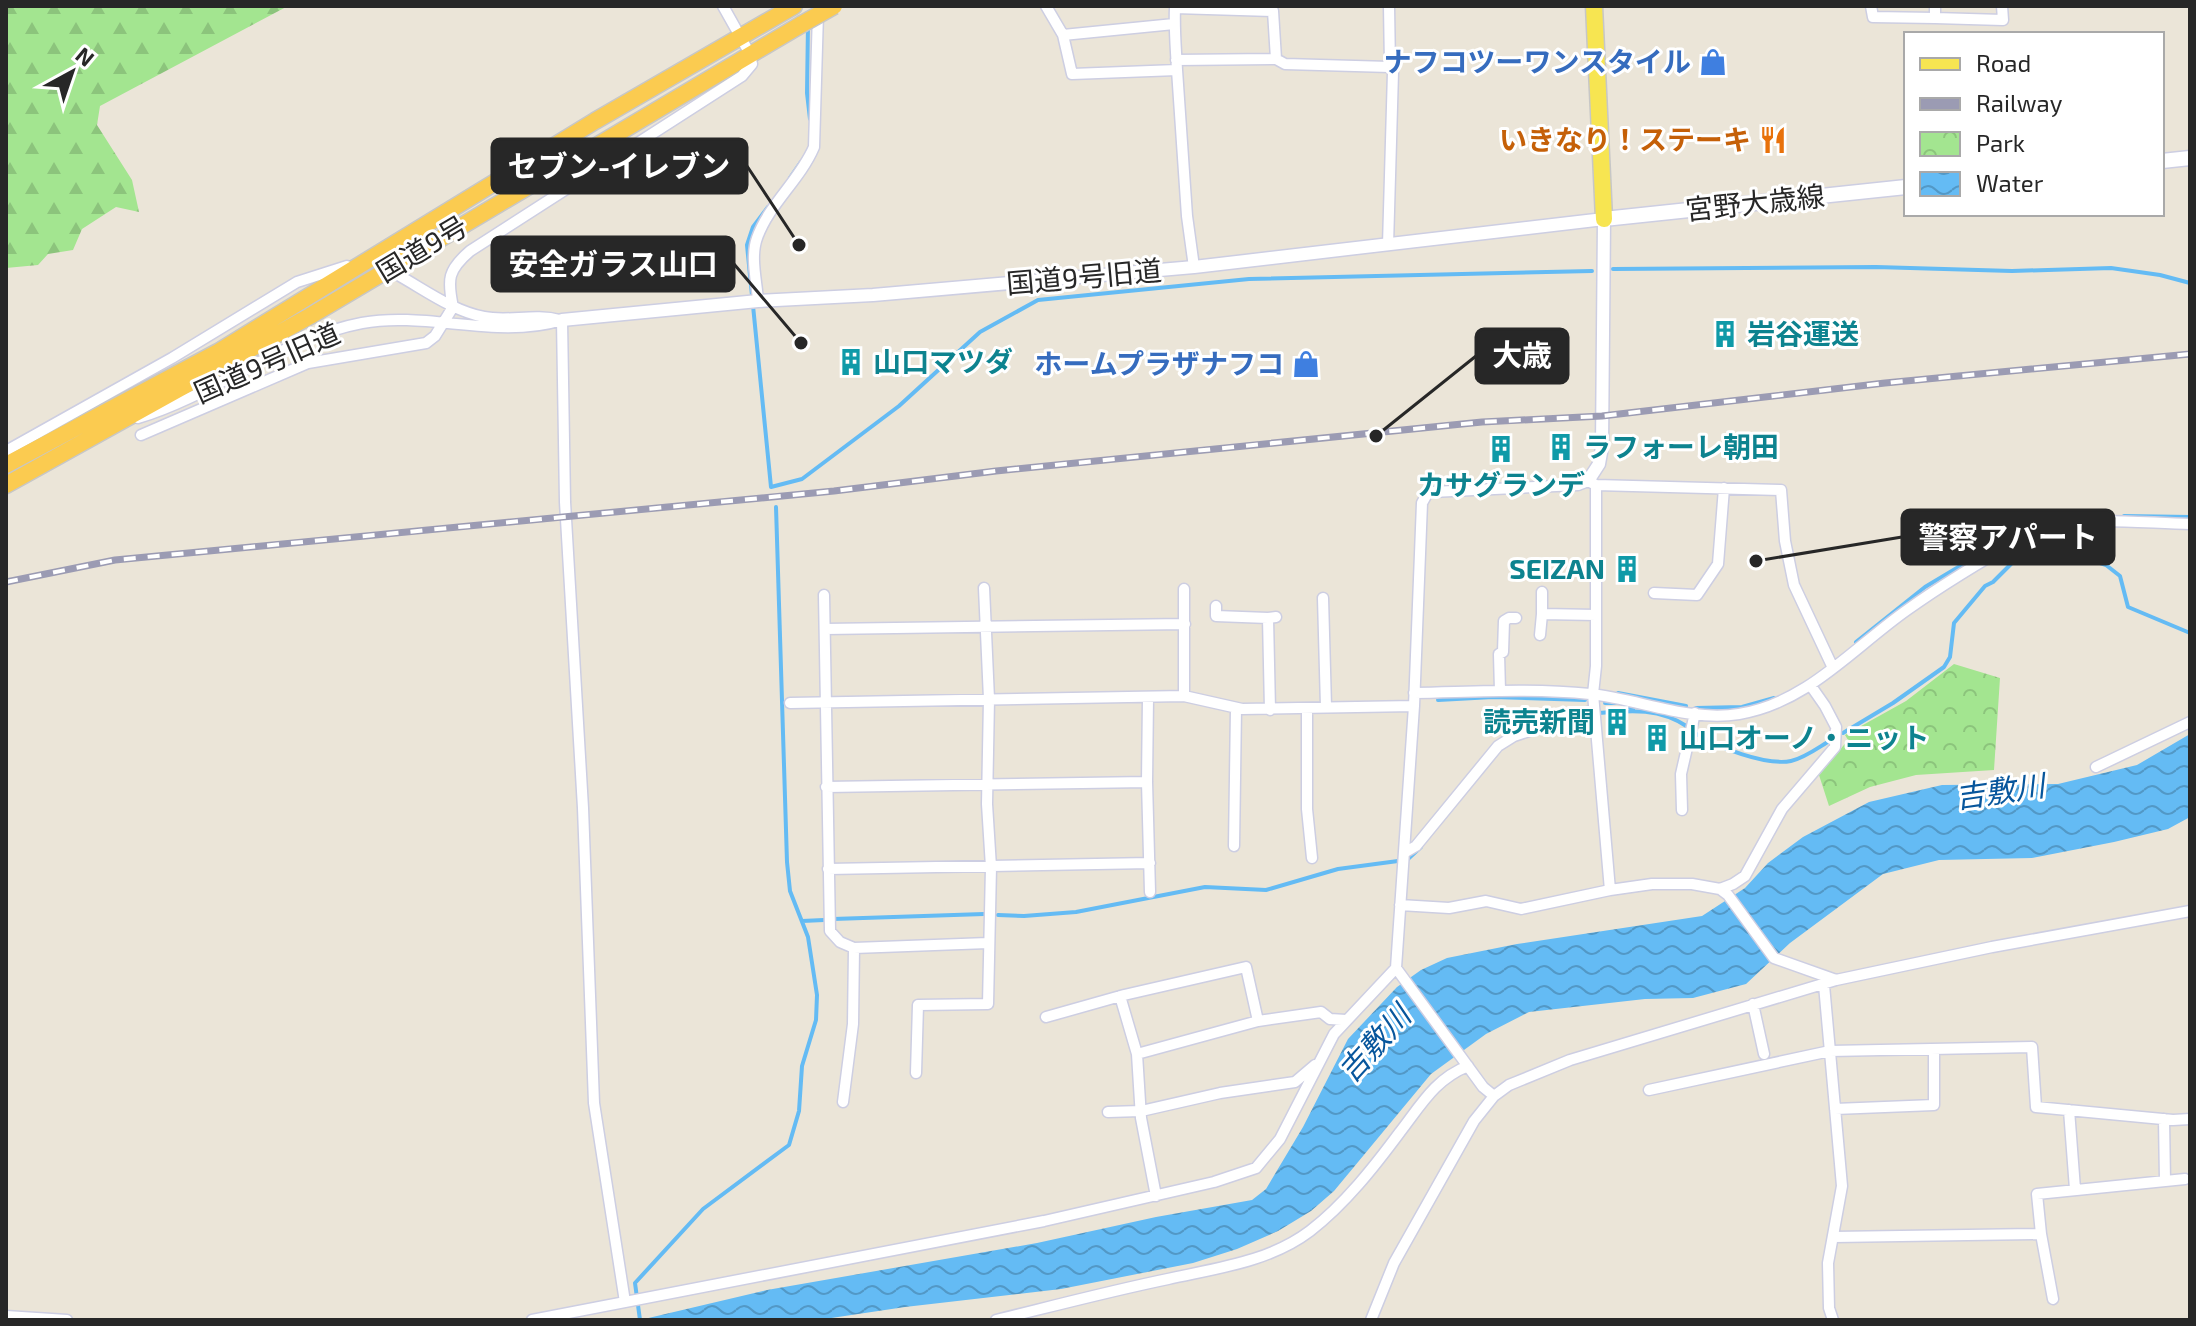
<svg xmlns="http://www.w3.org/2000/svg" width="2196" height="1326" font-family="'Exo 2','Noto Sans JP',sans-serif">
  <style>
    .forest { fill: url(#forest-firs) }
    .park { fill: url(#park-crowns) }
    .water { fill: url(#water-waves) }
    .lines { fill: none; stroke-linecap: round; stroke-linejoin: round }
    .stream { stroke: #64bbf4; stroke-width: 4 }
    .minor-casing { stroke: #cdcee2; stroke-width: 13 }
    .tertiary-casing { stroke: #cdcee2; stroke-width: 15 }
    .secondary-casing { stroke: #cdcee2; stroke-width: 17 }
    .primary-casing { stroke: #c7c7c7; stroke-width: 19 }
    .trunk-casing { stroke: #c7c7c7; stroke-width: 19 }
    .minor { stroke: #fff; stroke-width: 10 }
    .tertiary { stroke: #fff; stroke-width: 12 }
    .secondary { stroke: #fff; stroke-width: 14 }
    .primary { stroke: #f7e551; stroke-width: 16 }
    .trunk { stroke: #fbcb50; stroke-width: 16 }
    .rail-casing { stroke: #9b9bb3; stroke-width: 7 }
    .rail { stroke: #fff; stroke-width: 4; stroke-dasharray: 12; stroke-linecap: butt }
    .trunk-bridge-casing { stroke: #c7c7c7; stroke-width: 19; stroke-linecap: butt }
    .trunk-bridge { stroke: #fbcb50; stroke-width: 16 }
    .labels { text-anchor: middle; stroke-width: 6; stroke-linejoin: round; paint-order: stroke }
    .shop-label { font-size: 28px; font-weight: bold; fill: #366cbe; stroke: #fff; text-anchor: end }
    .food-label { font-size: 28px; font-weight: bold; fill: #c56008; stroke: #fff; text-anchor: end }
    .street-label { font-size: 28px; fill: #272727; stroke: #fff }
    .culture-label { font-size: 28px; font-weight: bold; fill: #0d838f; stroke: #fff; text-anchor: start }
    .water-label { font-size: 30px; font-style: italic; fill: #07569c; stroke: #fff }
    .leader { fill: none; stroke: #272727; stroke-width: 3 }
    .callout-dot { fill: #272727; stroke: #fff; stroke-width: 3 }
    .callout { fill: #272727; stroke: #272727; stroke-width: 3 }
    .callout-label { font-size: 30px; text-anchor: middle; font-weight: bold; fill: #fff }
  </style>
  <defs>
    <pattern id="forest-firs" width="22" height="20" patternUnits="userSpaceOnUse" patternTransform="scale(2)"><rect width="22" height="20" fill="#a3e590"/><path d="M5 1l3.5 6h-7zM16 11l3.5 6h-7z" fill="#8cc47c"/></pattern>
    <pattern id="park-crowns" width="20" height="18" patternUnits="userSpaceOnUse" patternTransform="scale(2)"><rect width="20" height="18" fill="#a3e590"/><path d="M2 6a3 3 0 1 1 6 0M12 15a3 3 0 1 1 6 0" fill="none" stroke="#8cc47c"/></pattern>
    <pattern id="water-waves" width="16" height="10" patternUnits="userSpaceOnUse" patternTransform="scale(2)"><rect width="16" height="10" fill="#64bbf4"/><path d="M0 5q4-4 8 0t8 0" fill="none" stroke="#5298c6"/></pattern>
  </defs>
  <rect width="100%" height="100%" fill="#ebe5d8"/>
  <path class="forest" d="M 6,6 L 288,6 L 100,106 L 97,125 L 132,180 L 139,212 L 116,207 L 82,229 L 73,250 L 48,254 L 38,265 L 6,268 Z"/>
  <path class="park" d="M 1954,664 L 2000,678 L 1994,770 L 1916,775 L 1870,787 L 1829,806 L 1819,775 L 1848,740 L 1845,735 L 1906,701 Z"/>
  <path class="water" d="M 2190,734 L 2190,817 L 2168,829 L 2114,842 L 2032,858 L 1939,860 L 1883,874 L 1790,943 L 1746,984 L 1693,998 L 1645,999 L 1529,1012 L 1486,1034 L 1431,1074 L 1334,1191 L 1311,1211 L 1278,1231 L 1237,1249 L 1193,1263 L 1061,1289 L 905,1307 L 818,1320 L 640,1320 L 767,1290 L 1037,1243 L 1156,1217 L 1252,1200 L 1266,1189 L 1303,1127 L 1348,1039 L 1397,987 L 1421,970 L 1447,958 L 1517,944 L 1702,916 L 1745,888 L 1768,863 L 1803,837 L 1869,802 L 1942,785 L 2058,784 L 2137,765 Z"/>
  <g class="lines">
    <path class="stream" d="M 808,24 L 807,93 L 810,119
      M 790,178 L 801,162
      M 768,207 L 753,227 L 747,245 L 771,487 L 802,479 L 899,406 L 980,332 L 1038,300 L 1249,279 L 1592,271
      M 1613,269 L 1876,267 L 2012,271 L 2111,268 L 2160,275 L 2190,283
      M 2124,516 L 2190,517
      M 1856,642 L 1925,587 L 2042,517 L 2088,516
      M 1618,693 L 1686,706
      M 1438,700 L 1493,697 L 1585,700
      M 1605,703 L 1621,703 L 1633,709
      M 1696,708 L 1742,707 L 1774,698
      M 1599,713 C 1632,710 1660,708 1688,727
      M 1695,733 C 1716,747 1766,766 1791,761 C 1805,758 1819,747 1831,740
      M 1843,733 L 1893,703 L 1944,667 L 1950,657 L 1954,623 L 1985,586 L 1993,582 L 2016,559 L 2030,554 L 2080,556 L 2106,565 L 2120,576 L 2128,607 L 2190,633
      M 1408,859 L 1421,847
      M 998,915 L 1024,916 L 1076,912 L 1205,887 L 1266,890 L 1338,869 L 1398,861
      M 833,919 L 984,914
      M 802,921 L 824,920
      M 640,1320 L 635,1283 L 703,1209 L 789,1145 L 799,1111 L 802,1066 L 816,1020 L 817,995 L 808,937 L 790,891 L 787,862 L 776,507"/>
    <g class="minor-casing">
      <path id="minor" d="M 1046,6 L 1063,35 L 1072,74 L 1177,70 L 1187,216 L 1194,267
        M 1871,6 L 1873,17 L 1935,18
        M 1935,6 L 1935,18 L 2003,20 L 2002,6
        M 1063,35 L 1174,24
        M 1276,59 L 1285,64 L 1390,67
        M 1176,60 L 1276,59 L 1273,11 L 1175,8 C 1174,29 1176,49 1177,70
        M 1388,245 L 1393,72 L 1390,67 L 1389,6
        M 398,275 C 425,290 453,311 484,317 C 509,322 534,313 560,320
        M 758,301 C 757,282 750,257 757,238 C 769,204 800,180 814,147 L 818,13
        M 562,320 L 565,502 L 583,808 L 594,1103 L 625,1302
        M 138,418 C 215,395 282,338 362,323 C 427,311 497,340 562,320
        M 141,435 L 308,363 L 426,343 L 435,336 L 453,307 C 447,279 448,270 470,251 L 742,76 L 752,64 L 750,54 L 723,6
        M 6,451 L 172,358 L 297,282 L 347,266
        M 1596,485 L 1596,666 L 1593,694 L 1610,890
        M 1542,592 L 1542,614 L 1596,615
        M 1654,593 L 1697,595 L 1718,564 L 1724,488
        M 824,595 L 830,931 L 840,942 L 854,948 L 853,1024 L 843,1102
        M 1323,598 L 1326,707
        M 1216,606 L 1216,616 L 1268,618
        M 825,629 L 1185,624
        M 1540,635 L 1542,614
        M 1500,691 L 1499,654 L 1503,652 L 1504,621 L 1509,618 L 1516,618
        M 1414,693 C 1473,692 1531,688 1590,694 C 1639,699 1689,722 1739,714 C 1807,703 1853,648 1907,610 C 1950,579 1995,553 2041,527 C 2088,516 2142,523 2190,524
        M 1184,696 L 1184,589
        M 1148,698 L 1147,782 L 1150,892
        M 790,703 L 1184,696 L 1242,709 L 1414,706
        M 1307,708 L 1307,809 L 1312,858
        M 1270,710 L 1268,618 L 1276,617
        M 2096,767 L 2190,722
        M 826,787 L 1147,782
        M 1682,810 L 1681,774 L 1695,713
        M 1234,846 L 1236,708
        M 1404,853 L 1416,846 L 1498,746 L 1514,736 L 1594,710
        M 828,869 L 1150,863
        M 1720,889 L 1728,895 L 1774,958 L 1836,980
        M 1400,905 L 1449,908 L 1486,901 L 1521,909 L 1610,890 L 1652,884 L 1692,884 L 1720,889 L 1733,884 L 1745,876 L 1782,809 L 1835,747 L 1836,727 L 1825,706 L 1811,686
        M 854,948 L 988,943
        M 1824,985 L 1842,1186 L 1828,1263 L 1829,1308 L 1833,1320
        M 1120,996 L 1137,1054
        M 1753,1004 L 1764,1054
        M 1046,1017 L 1124,995 L 1246,967 L 1258,1021
        M 916,1073 L 918,1005 L 988,1004 L 991,867 L 987,804 L 989,699 L 984,588
        M 1649,1090 L 1830,1051 L 2032,1047 L 2036,1107 L 2173,1120 L 2190,1119
        M 1494,1096 L 1483,1087 L 1396,968 L 1414,706 L 1422,503 L 1427,494 L 1432,492 L 1578,485 L 1588,481 L 1596,485 L 1781,490 L 1785,541 L 1794,585 L 1833,668
        M 1835,1109 L 1934,1105 L 1934,1049
        M 2069,1110 L 2075,1189
        M 1108,1112 L 1141,1111 L 1220,1093 L 1295,1082 L 1315,1065
        M 2164,1119 L 2165,1181
        M 1156,1196 L 1141,1118 L 1137,1054 L 1258,1021 L 1321,1012 L 1330,1019 L 1346,1020
        M 2041,1234 L 2053,1299
        M 1834,1237 L 2041,1234 L 2037,1194 L 2185,1179
        M 6,1316 L 67,1320
        M 532,1320 L 1044,1221 L 1214,1182 L 1256,1168 L 1280,1139 L 1334,1034 L 1396,968
        M 996,1320 C 1053,1306 1110,1291 1168,1279 C 1217,1268 1269,1262 1310,1231 C 1345,1204 1374,1167 1400,1132 C 1421,1105 1435,1079 1468,1066
        M 1371,1320 L 1394,1263 L 1474,1121 L 1494,1096 L 1509,1085 L 1570,1060 L 1836,980 L 1992,947 L 2190,911"/>
    </g>
    <g class="tertiary-casing">
      <path id="tertiary" d="M 562,320 L 758,301 L 873,295 L 1194,267 L 1604,219 L 1602,447 L 1599,464 L 1588,481"/>
    </g>
    <g class="secondary-casing">
      <path id="secondary" d="M 2162,161 L 2190,158
        M 1604,219 L 1906,187"/>
    </g>
    <g class="primary-casing">
      <path id="primary" d="M 1594,6 L 1604,219"/>
    </g>
    <g class="trunk-casing">
      <path id="trunk" d="M 6,465 L 218,352 L 595,121 L 794,6
        M 6,485 L 310,316 L 802,24"/>
    </g>
    <use href="#minor" class="minor"/>
    <use href="#tertiary" class="tertiary"/>
    <use href="#secondary" class="secondary"/>
    <use href="#primary" class="primary"/>
    <use href="#trunk" class="trunk"/>
    <g class="rail-casing">
      <path id="rail" d="M 6,582 L 115,560 L 834,491 L 996,471 L 1482,422 L 1602,416 L 1885,383 L 2190,354"/>
    </g>
    <use href="#rail" class="rail"/>
    <g class="trunk-bridge-casing">
      <path id="trunk-bridge" d="M 802,24 L 834,6"/>
    </g>
    <use href="#trunk-bridge" class="trunk-bridge"/>
  </g>
  <defs>
    <g id="shop-bare" transform="scale(2.16)"><path d="M-5-2.5h2.3a2.7 3.5 0 0 1 5.4 0H5L5.5 6h-11ZM-1.5-2.5h3a1.5 2.3 0 0 0-3 0Z" fill="#3f7fe0" stroke="#fff" stroke-width="2.5" paint-order="stroke"/></g>
    <g id="restaurant-bare" transform="scale(2.16)"><path d="M-5-6h1v4h1v-4h1v4h1v-4h1v5L-1.5 .5V6h-2V.5L-5-1ZM5-6V6H3V1.5H1.5Q1.5-4 5-6Z" fill="#e8710a" stroke="#fff" stroke-width="2.5" paint-order="stroke"/></g>
    <g id="building-bare" transform="scale(2.16)"><path d="M-4-6H4V6H1V3H-1V6H-4ZM-2.5-4.3h1.7v1.8h-1.7ZM.8-4.3h1.7v1.8H.8ZM-2.5-1h1.7V.8h-1.7ZM.8-1h1.7V.8H.8Z" fill="#0f9aa8" stroke="#fff" stroke-width="2.5" paint-order="stroke"/></g>
  </defs>
  <g fill-rule="evenodd">
    <use href="#shop-bare" x="1713" y="62"/>
    <use href="#restaurant-bare" x="1773" y="140"/>
    <use href="#building-bare" x="1725" y="334"/>
    <use href="#building-bare" x="851" y="362"/>
    <use href="#shop-bare" x="1306" y="364"/>
    <use href="#building-bare" x="1561" y="447"/>
    <use href="#building-bare" x="1501" y="449"/>
    <use href="#building-bare" x="1627" y="569"/>
    <use href="#building-bare" x="1617" y="722"/>
    <use href="#building-bare" x="1657" y="738"/>
  </g>
  <g class="labels">
    <g class="shop-label">
      <text x="1691" y="72">ナフコツーワンスタイル</text>
      <text x="1284" y="374">ホームプラザナフコ</text>
    </g>
    <g class="food-label">
      <text x="1751" y="150">いきなり！ステーキ</text>
    </g>
    <g class="street-label">
      <text transform="translate(1755 203) rotate(-6)" y="10">宮野大歳線</text>
      <text transform="translate(422 249) rotate(-31)" y="10">国道9号</text>
      <text transform="translate(1084 277) rotate(-5)" y="10">国道9号旧道</text>
      <text transform="translate(267 363) rotate(-24)" y="10">国道9号旧道</text>
    </g>
    <g class="culture-label">
      <text x="1747" y="344">岩谷運送</text>
      <text x="873" y="372">山口マツダ</text>
      <text x="1583" y="457">ラフォーレ朝田</text>
      <text x="1501" y="495" text-anchor="middle">カサグランデ</text>
      <text x="1605" y="579" text-anchor="end">SEIZAN</text>
      <text x="1595" y="732" text-anchor="end">読売新聞</text>
      <text x="1679" y="748">山口オーノ・ニット</text>
    </g>
    <g class="water-label">
      <text transform="translate(2000 792) rotate(-8)" y="10">吉敷川</text>
      <text transform="translate(1375 1044) rotate(-48)" y="10">吉敷川</text>
    </g>
  </g>
  <path class="leader" d="M799 245L747 166M801 343L734 264M1376 436L1476 356M1756 561L1902 537"/>
  <g class="callout-dot">
    <circle cx="799" cy="245" r="8"/>
    <circle cx="801" cy="343" r="8"/>
    <circle cx="1376" cy="436" r="8"/>
    <circle cx="1756" cy="561" r="8"/>
  </g>
  <g class="callout">
    <rect x="492" y="139" width="255" height="54" rx="8"/>
    <rect x="492" y="237" width="242" height="54" rx="8"/>
    <rect x="1476" y="329" width="92" height="54" rx="8"/>
    <rect x="1902" y="510" width="212" height="54" rx="8"/>
  </g>
  <g class="callout-label">
    <text x="619" y="177">セブン-イレブン</text>
    <text x="613" y="275">安全ガラス山口</text>
    <text x="1522" y="366">大歳</text>
    <text x="2008" y="548">警察アパート</text>
  </g>
  <rect width="2196" height="1326" fill="none" stroke="#272727" stroke-width="16"/>
  <rect x="1904" y="32" width="260" height="184" fill="#ffffff" stroke="#a9a9a9" stroke-width="2"/>
  <rect x="1920" y="58" width="40" height="12" fill="#f7e551" stroke="#a9a9a9" stroke-width="2"/>
  <text x="1976" y="72" font-size="24" fill="#272727">Road</text>
  <rect x="1920" y="98" width="40" height="12" fill="#9b9bb3" stroke="#a9a9a9" stroke-width="2"/>
  <text x="1976" y="112" font-size="24" fill="#272727">Railway</text>
  <rect x="1920" y="132" width="40" height="24" fill="url(#park-crowns)" stroke="#a9a9a9" stroke-width="2"/>
  <text x="1976" y="152" font-size="24" fill="#272727">Park</text>
  <rect x="1920" y="172" width="40" height="24" fill="url(#water-waves)" stroke="#a9a9a9" stroke-width="2"/>
  <text x="1976" y="192" font-size="24" fill="#272727">Water</text>
  <g transform="translate(72 72) rotate(40)" stroke="#ffffff" stroke-width="6" paint-order="stroke">
  <path d="M0-6L14 30L0 20L-14 30Z" fill="#272727"/>
  <text y="-12" font-size="22" font-weight="bold" text-anchor="middle" fill="#272727">N</text>
  </g>
</svg>
